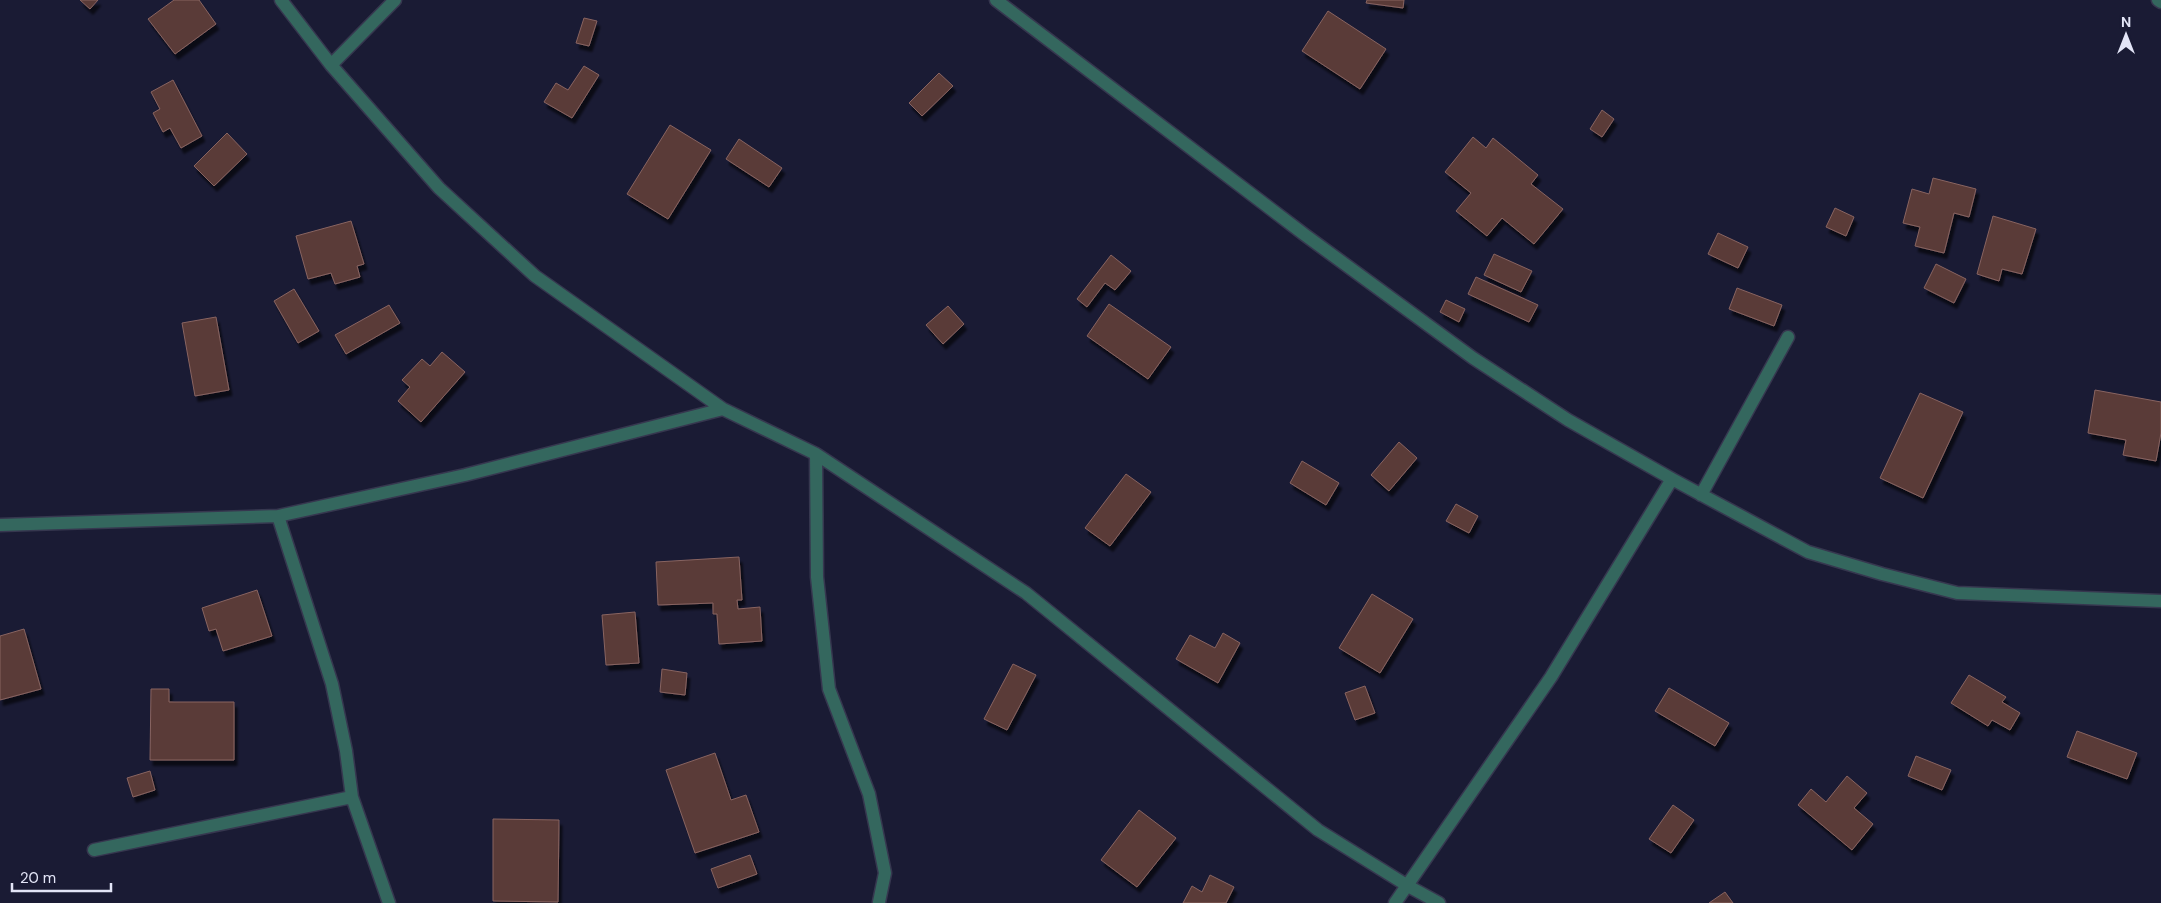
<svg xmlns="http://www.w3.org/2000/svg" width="2161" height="903" font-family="'DM Sans',sans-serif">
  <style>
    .building { fill: #5a3a37; stroke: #886461; filter: url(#shadow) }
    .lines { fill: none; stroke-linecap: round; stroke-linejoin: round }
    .minor-casing { stroke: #36374f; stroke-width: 15 }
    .minor { stroke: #34675e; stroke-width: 12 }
  </style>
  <defs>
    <filter id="shadow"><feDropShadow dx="3" dy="5.5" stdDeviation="1" flood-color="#0009"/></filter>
  </defs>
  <rect width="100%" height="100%" fill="#1a1b34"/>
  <path class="building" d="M 80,0 L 98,0 L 90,9 Z
    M 174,0 L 199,0 L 216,24 L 175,54 L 148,19 Z
    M 1367,0 L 1404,0 L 1403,8 L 1366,3 Z
    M 1328,11 L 1386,49 L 1360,89 L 1302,51 Z
    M 584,18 L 597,21 L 589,46 L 576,43 Z
    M 584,66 L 599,75 L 572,118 L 544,102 L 556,83 L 568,90 Z
    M 939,73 L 953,86 L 922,116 L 909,103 Z
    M 173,80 L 202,136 L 181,148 L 170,128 L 163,132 L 153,113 L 160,109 L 151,92 Z
    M 1602,110 L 1614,119 L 1602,137 L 1590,129 Z
    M 670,125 L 711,150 L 668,219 L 627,194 Z
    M 227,133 L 247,154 L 214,186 L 194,166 Z
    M 1473,137 L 1486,148 L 1493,138 L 1538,175 L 1531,184 L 1563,209 L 1534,244 L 1502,218 L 1487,236 L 1456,211 L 1471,193 L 1445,172 Z
    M 739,139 L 782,168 L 769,187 L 726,159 Z
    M 1933,178 L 1976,189 L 1969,217 L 1954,213 L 1944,253 L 1915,246 L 1920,227 L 1903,223 L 1912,189 L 1929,194 Z
    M 1835,208 L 1854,217 L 1846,236 L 1826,227 Z
    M 1993,216 L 2036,229 L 2022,274 L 2002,269 L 1999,281 L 1977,274 Z
    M 351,221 L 364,264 L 357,266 L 360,277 L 335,284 L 331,273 L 308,279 L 296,236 Z
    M 1718,233 L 1748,247 L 1738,268 L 1708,254 Z
    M 1494,254 L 1532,271 L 1521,292 L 1484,275 Z
    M 1111,255 L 1131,271 L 1115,290 L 1105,283 L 1087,307 L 1077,299 Z
    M 1936,264 L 1966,279 L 1954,303 L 1924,288 Z
    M 1476,277 L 1538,305 L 1529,322 L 1468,294 Z
    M 1737,288 L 1782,305 L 1774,326 L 1729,309 Z
    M 294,289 L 319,331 L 298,343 L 274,301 Z
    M 1446,300 L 1465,309 L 1459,322 L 1440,312 Z
    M 1109,304 L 1171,347 L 1148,379 L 1087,336 Z
    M 389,305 L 400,323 L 346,354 L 335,335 Z
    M 948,306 L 964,324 L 943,344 L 926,325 Z
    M 216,317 L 229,390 L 195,396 L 182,323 Z
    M 442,352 L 465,372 L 421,422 L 398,401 L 410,387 L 402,380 L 422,359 L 430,366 Z
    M 2095,390 L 2161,402 L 2161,433 L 2156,461 L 2123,455 L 2126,440 L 2088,433 Z
    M 1920,393 L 1963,412 L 1923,498 L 1880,478 Z
    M 1399,442 L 1417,458 L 1389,491 L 1371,475 Z
    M 1302,461 L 1339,483 L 1326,505 L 1290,483 Z
    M 1126,474 L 1151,492 L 1110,546 L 1085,528 Z
    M 1456,504 L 1478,516 L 1469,533 L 1446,521 Z
    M 739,557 L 742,600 L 737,600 L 738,609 L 760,607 L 762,641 L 719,644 L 717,614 L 713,614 L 713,603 L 658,605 L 656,562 Z
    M 257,590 L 272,636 L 223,651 L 216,629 L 209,631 L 202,608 Z
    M 1372,594 L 1413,619 L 1380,673 L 1339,648 Z
    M 635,612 L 639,663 L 606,665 L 602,615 Z
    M 24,629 L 41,689 L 0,700 L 0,636 Z
    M 1223,633 L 1240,643 L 1218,683 L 1176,659 L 1190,635 L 1215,648 Z
    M 1013,664 L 1036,675 L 1007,730 L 984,719 Z
    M 662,669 L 687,673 L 685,695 L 660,692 Z
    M 1969,675 L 2006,697 L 2002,702 L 2020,713 L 2010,730 L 1992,720 L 1988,726 L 1951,703 Z
    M 1365,686 L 1375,713 L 1355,720 L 1345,693 Z
    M 1669,688 L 1729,723 L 1715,746 L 1655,711 Z
    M 151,689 L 169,689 L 169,702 L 234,702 L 234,760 L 150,760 Z
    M 2077,731 L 2137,753 L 2127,779 L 2067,757 Z
    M 715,753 L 731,800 L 746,795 L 759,832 L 695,853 L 666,770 Z
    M 1916,756 L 1951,770 L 1942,790 L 1908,776 Z
    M 150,771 L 155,790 L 133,797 L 127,778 Z
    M 1847,776 L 1867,793 L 1854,808 L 1873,824 L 1852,850 L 1798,805 L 1811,789 L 1826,802 Z
    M 1673,805 L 1694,820 L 1671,853 L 1649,839 Z
    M 1139,810 L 1176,838 L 1137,887 L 1101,860 Z
    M 493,819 L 559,820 L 558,902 L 493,901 Z
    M 750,855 L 757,874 L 718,888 L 711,869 Z
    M 1210,875 L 1234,887 L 1226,903 L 1183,903 L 1192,886 L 1202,892 Z
    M 1725,892 L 1733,903 L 1709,903 Z"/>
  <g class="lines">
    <g class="minor-casing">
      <path id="minor" d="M 281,0 L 331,65 L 439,188 L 535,276 L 723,409
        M 996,0 L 1305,235 L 1473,358 L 1568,420 L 1672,479 L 1808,552 L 1882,574 L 1957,593 L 2161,601
        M 2158,0 L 2161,2
        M 331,65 L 395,0
        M 816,454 L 817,577 L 829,689 L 869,794 L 885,873 L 879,902
        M 1701,495 L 1788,337
        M 278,516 L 332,684 L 346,751 L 352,797 L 389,903
        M 0,525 L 278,516 L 465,475 L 723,409 L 816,454 L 1026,593 L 1318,830 L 1408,886 L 1439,903
        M 94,850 L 352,797
        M 1395,903 L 1551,677 L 1672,479"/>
    </g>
    <use href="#minor" class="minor"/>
  </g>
  <g transform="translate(2126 35)" stroke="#1a1b34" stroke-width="4" paint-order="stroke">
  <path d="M0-4L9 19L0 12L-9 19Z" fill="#e3e5f7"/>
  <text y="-8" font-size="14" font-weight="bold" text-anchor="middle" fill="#e3e5f7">N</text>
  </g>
  <path d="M12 883v8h99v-8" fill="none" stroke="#e3e5f7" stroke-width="2.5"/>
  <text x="20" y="883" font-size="15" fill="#e3e5f7" stroke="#1a1b34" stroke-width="4" paint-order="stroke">20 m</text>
</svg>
